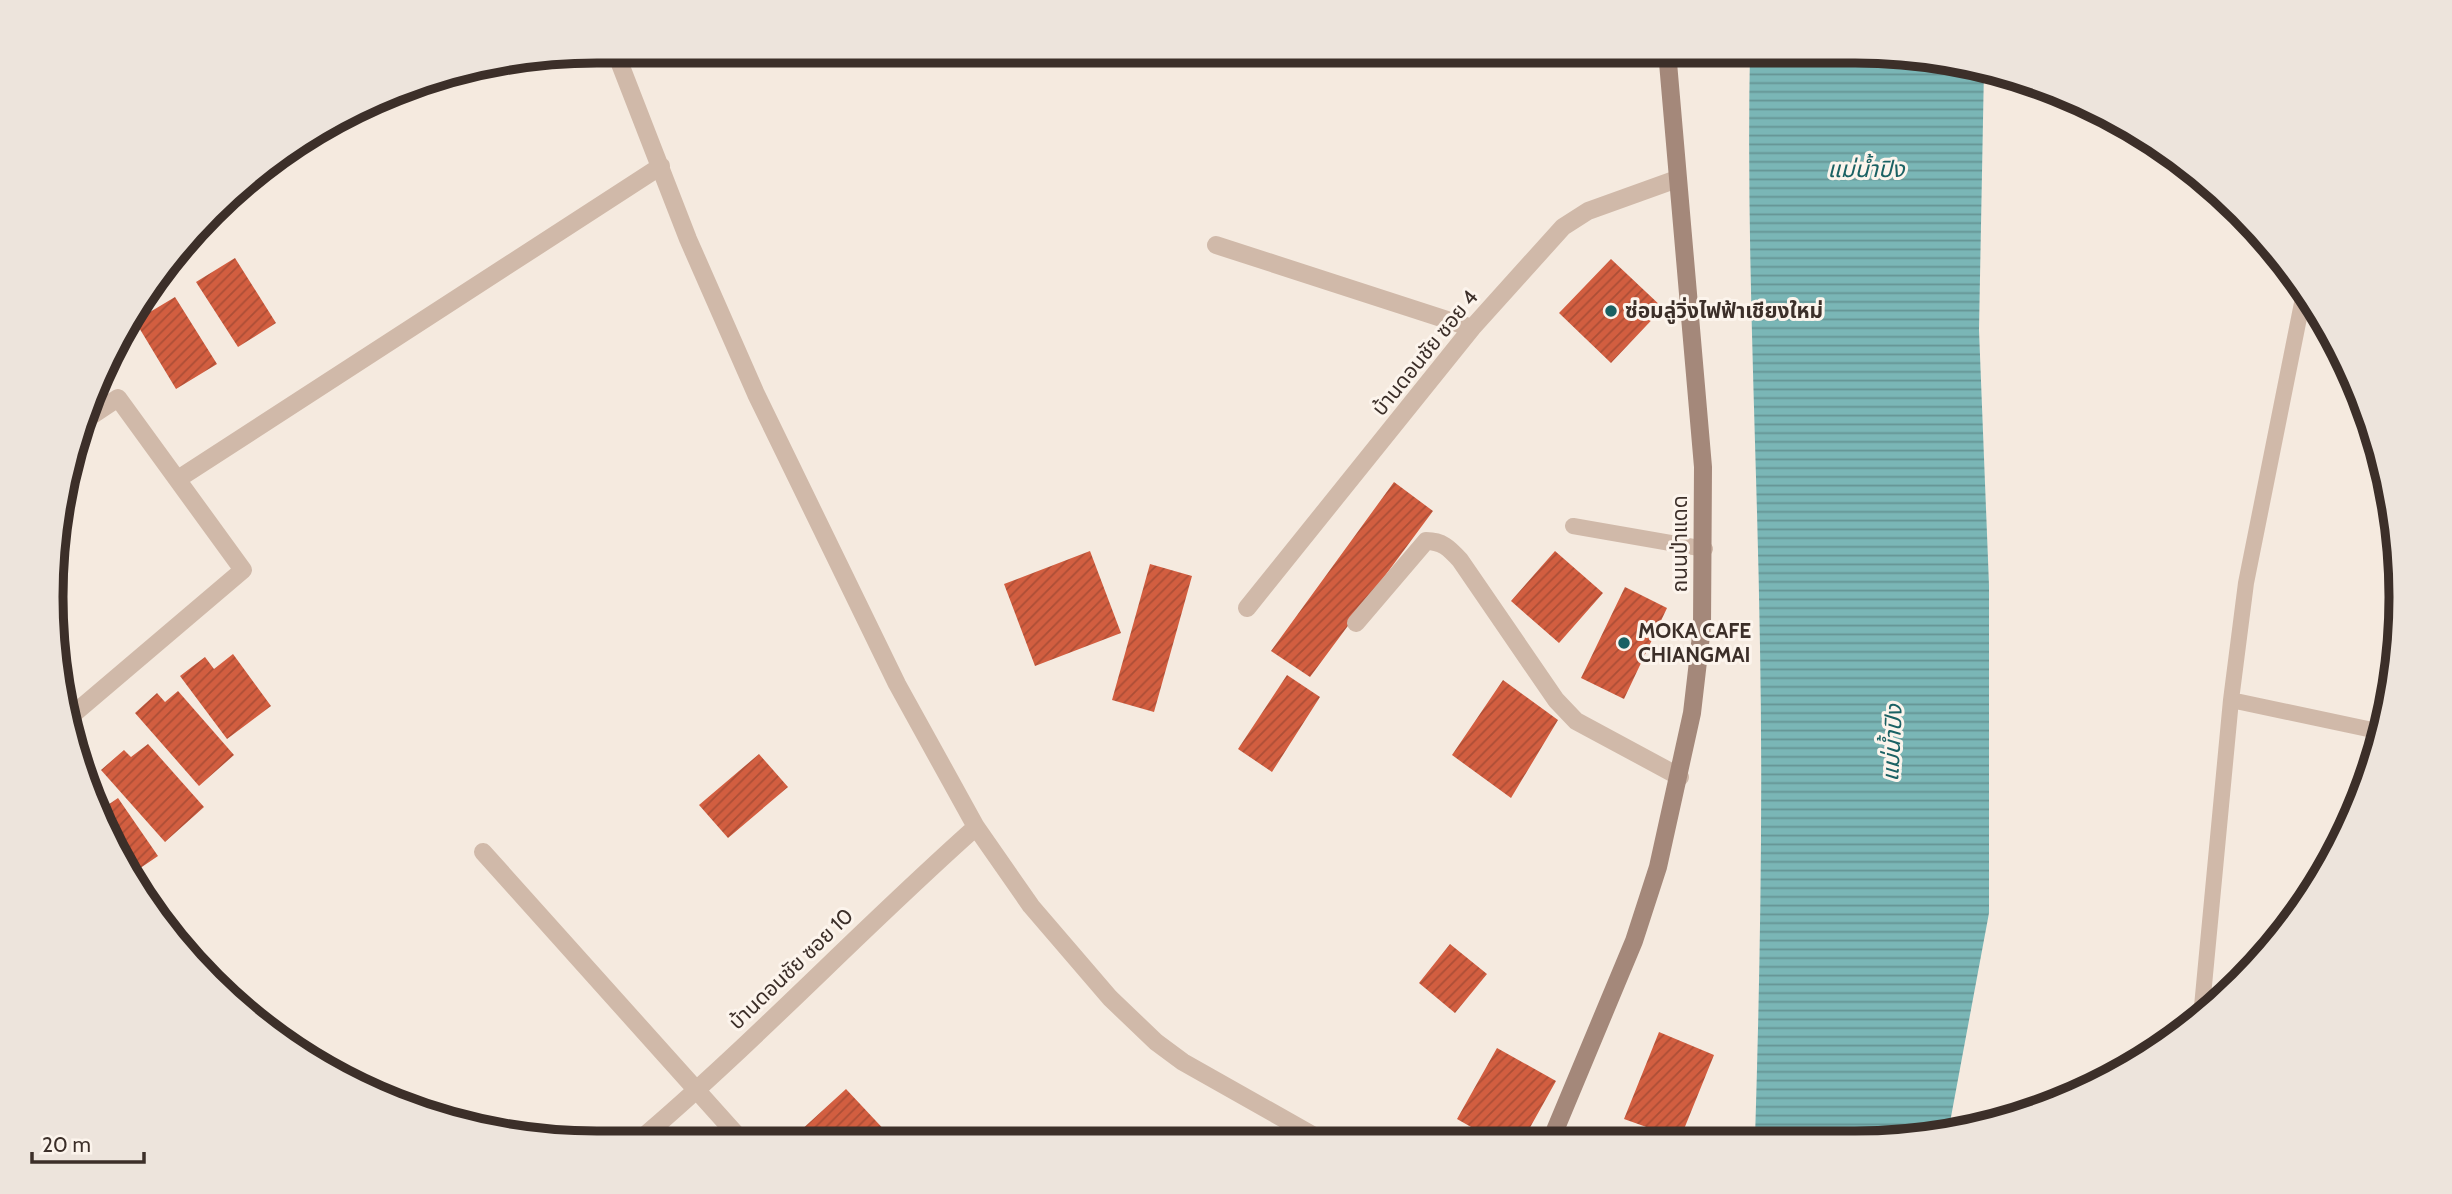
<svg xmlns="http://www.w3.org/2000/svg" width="2452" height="1194" font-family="Cabin,'Noto Sans Thai',sans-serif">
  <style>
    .water { fill: url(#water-rules) }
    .building { fill: url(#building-hatch) }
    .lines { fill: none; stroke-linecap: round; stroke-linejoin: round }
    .lane { stroke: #d0b9a9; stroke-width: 16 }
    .street { stroke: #d0b9a9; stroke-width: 18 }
    .secondary { stroke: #a4887a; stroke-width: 18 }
    .poi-dot { fill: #1a6163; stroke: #fcf4ec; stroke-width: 2.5 }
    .labels { text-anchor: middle; stroke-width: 6; stroke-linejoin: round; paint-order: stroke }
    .poi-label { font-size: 21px; font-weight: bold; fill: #3c2f29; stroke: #fcf4ec; text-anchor: start }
    .street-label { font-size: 21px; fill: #3c2f29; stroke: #fcf4ec }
    .water-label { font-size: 23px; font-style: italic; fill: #1a6163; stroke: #fcf4ec }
    .rim { fill: none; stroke: #3c2f29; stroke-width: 9 }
  </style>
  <defs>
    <pattern id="water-rules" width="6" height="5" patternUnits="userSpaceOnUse" patternTransform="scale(1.75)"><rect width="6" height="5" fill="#7ab6b6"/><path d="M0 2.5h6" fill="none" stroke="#659494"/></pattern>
    <pattern id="building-hatch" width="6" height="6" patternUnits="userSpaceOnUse" patternTransform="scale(1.75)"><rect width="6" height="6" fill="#d25e40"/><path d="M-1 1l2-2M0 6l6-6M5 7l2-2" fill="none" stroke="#ac4e36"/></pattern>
  </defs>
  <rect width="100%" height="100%" fill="#f5eadf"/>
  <path class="water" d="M 1750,51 C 1825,51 1912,46 1984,68 L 1979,330 L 1989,585 L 1989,913 L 1948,1133 L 1927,1139 L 1755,1139 C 1760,975 1763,811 1760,647 C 1757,448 1746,249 1750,51 Z"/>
  <path class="building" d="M 235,258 L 276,323 L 238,347 L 196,282 Z
    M 1611,259 L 1663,308 L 1611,363 L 1559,313 Z
    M 175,297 L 217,364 L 176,389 L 135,321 Z
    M 1394,482 L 1433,511 L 1310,677 L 1271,651 Z
    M 1090,551 L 1121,633 L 1035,666 L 1004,584 Z
    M 1555,551 L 1603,593 L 1559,643 L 1511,601 Z
    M 1150,564 L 1192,576 L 1154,712 L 1112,700 Z
    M 1625,587 L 1667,608 L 1624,699 L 1581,678 Z
    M 233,654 L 271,706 L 227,739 L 180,676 L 205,657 L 214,669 Z
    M 1287,675 L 1320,697 L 1272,772 L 1238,749 Z
    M 1503,680 L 1558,720 L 1511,798 L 1452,755 Z
    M 178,691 L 234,755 L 199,786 L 135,713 L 157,693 L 165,702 Z
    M 148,744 L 204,807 L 165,842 L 101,770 L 124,750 L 131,757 Z
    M 759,754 L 788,787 L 728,838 L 699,805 Z
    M 118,798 L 158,856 L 130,875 L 107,839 L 99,811 Z
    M 1450,944 L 1487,974 L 1455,1013 L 1419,983 Z
    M 1659,1032 L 1714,1055 L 1680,1139 L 1624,1119 Z
    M 1497,1048 L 1556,1081 L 1523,1140 L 1494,1140 L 1457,1119 Z
    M 846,1089 L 890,1136 L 883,1142 L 787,1143 Z"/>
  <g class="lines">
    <path class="lane" d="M 1573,526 L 1705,549
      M 2231,700 L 2382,732
      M 2201,1017 L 2231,700 L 2246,583 L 2305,288"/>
    <path class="street" d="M 615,51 L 688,239 L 756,394 L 897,684 L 976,827 L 1031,906 L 1110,998 L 1156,1042 L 1183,1062 L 1323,1141
      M 1216,245 L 1472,328
      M 178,479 L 661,166
      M 1247,608 L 1472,328 L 1563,227 L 1588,211 L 1677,179
      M 1356,623 L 1426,541 C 1442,541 1449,548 1460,560 L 1556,700 L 1576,721 L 1680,777
      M 70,717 L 243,570 L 118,398 L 82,422
      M 483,852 L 744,1143
      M 636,1143 C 754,1043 860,930 976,827"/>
    <path class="secondary" d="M 1551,1140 L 1634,941 L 1658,867 L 1692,713 L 1702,627 L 1703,467 L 1667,51"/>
  </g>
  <g class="poi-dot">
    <circle cx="1611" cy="311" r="7"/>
    <circle cx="1624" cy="643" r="7"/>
  </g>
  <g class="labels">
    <g class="poi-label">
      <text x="1625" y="318">ซ่อมลู่วิ่งไฟฟ้าเชียงใหม่</text>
      <text x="1638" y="638">MOKA CAFE<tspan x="1638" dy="24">CHIANGMAI</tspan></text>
    </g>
    <g class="street-label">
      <text transform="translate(1425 353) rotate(-51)" y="7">บ้านดอนชัย ซอย 4</text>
      <text transform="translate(1680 544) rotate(-90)" y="7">ถนนป่าแดด</text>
      <text transform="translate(791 969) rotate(-44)" y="7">บ้านดอนชัย ซอย 10</text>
    </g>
    <g class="water-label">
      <text x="1866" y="177">แม่น้ำปิง</text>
      <text transform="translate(1892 743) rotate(-87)" y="8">แม่น้ำปิง</text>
    </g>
  </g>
  <path d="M0 0H2452V1194H0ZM597 63H1855A534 534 0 0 1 2389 597V597A534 534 0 0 1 1855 1131H597A534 534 0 0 1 63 597V597A534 534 0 0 1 597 63Z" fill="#ede4dc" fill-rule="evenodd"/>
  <path class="rim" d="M597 63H1855A534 534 0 0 1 2389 597V597A534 534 0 0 1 1855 1131H597A534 534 0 0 1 63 597V597A534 534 0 0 1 597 63Z"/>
  <path d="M32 1152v10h112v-10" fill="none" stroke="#3c2f29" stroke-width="3.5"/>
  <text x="42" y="1152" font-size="21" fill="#3c2f29" stroke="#fcf4ec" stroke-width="5" paint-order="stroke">20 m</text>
</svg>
